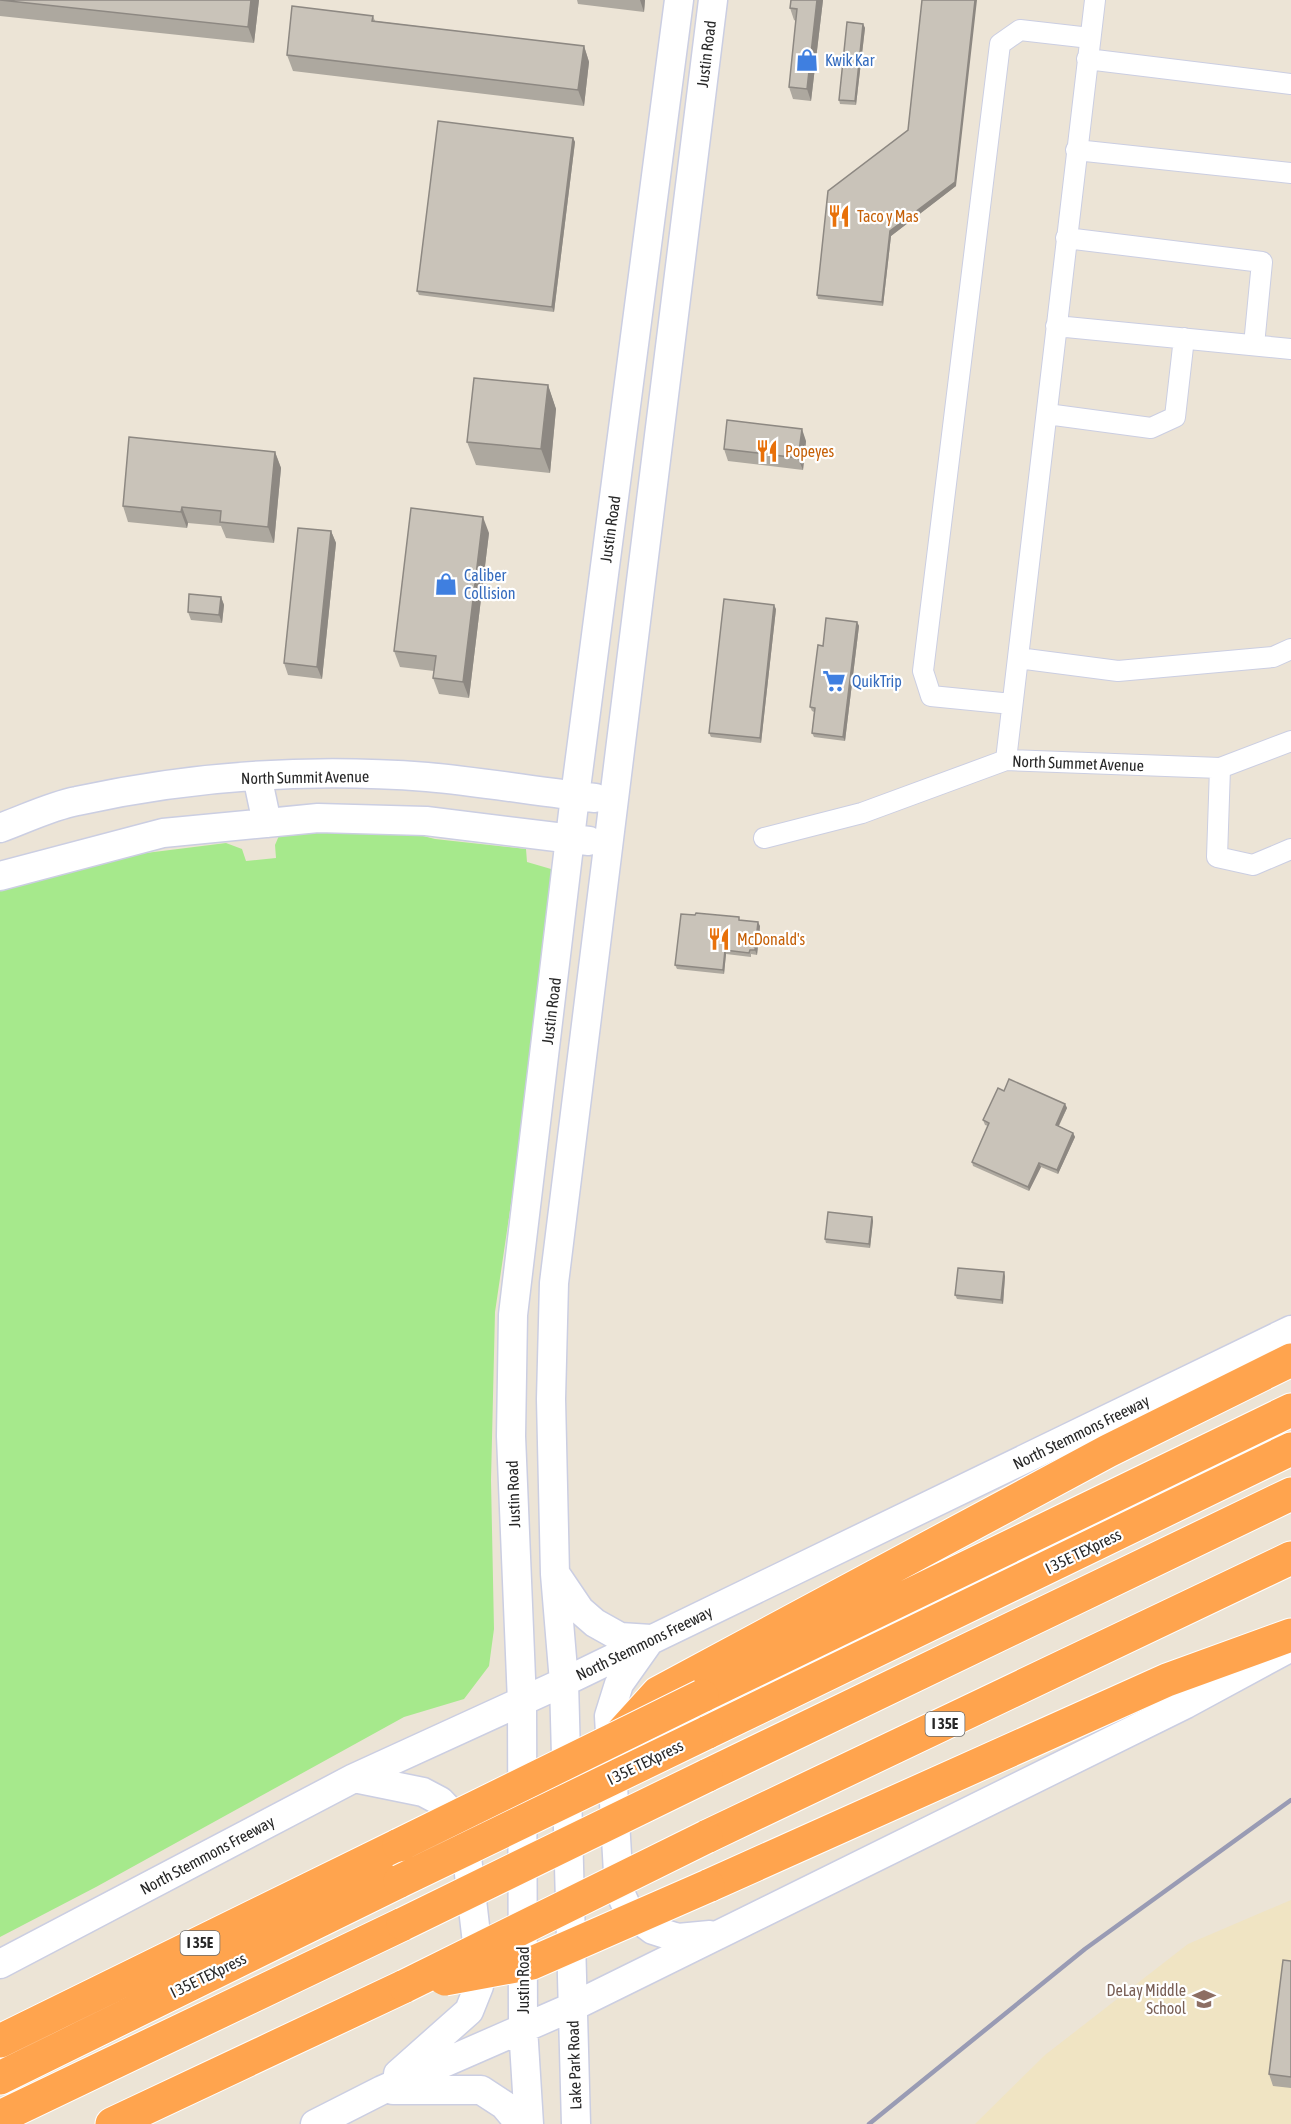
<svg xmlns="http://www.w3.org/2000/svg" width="1291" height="2124" font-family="'Asap Condensed',sans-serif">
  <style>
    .education { fill: #f0e4c3 }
    .green { fill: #a6e98c }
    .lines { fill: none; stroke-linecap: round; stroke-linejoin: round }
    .street-casing { stroke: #cbcee2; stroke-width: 22 }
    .secondary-casing { stroke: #cbcee2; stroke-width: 31 }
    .highway-casing { stroke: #fff; stroke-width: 35 }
    .street { stroke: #fff; stroke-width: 20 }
    .secondary { stroke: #fff; stroke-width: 28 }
    .highway { stroke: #ffa44e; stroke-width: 33 }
    .rail { stroke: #999bb4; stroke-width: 4.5 }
    .highway-bridge-casing { stroke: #fff; stroke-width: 35; stroke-linecap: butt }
    .highway-bridge { stroke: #ffa44e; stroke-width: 33 }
    .wall { fill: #ada89f }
    .shaded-wall { fill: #8d8882 }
    .building { fill: #c9c3b9; stroke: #8d8882; stroke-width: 1.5 }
    .labels { text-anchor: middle; stroke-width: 4.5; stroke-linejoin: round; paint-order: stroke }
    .shield { fill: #fff; stroke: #686868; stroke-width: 1.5 }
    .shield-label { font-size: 15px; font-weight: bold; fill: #272727 }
    .street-label { font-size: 16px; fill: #272727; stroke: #fff }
    .shop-label { font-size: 16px; fill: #366cbe; stroke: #fff; text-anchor: start }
    .food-label { font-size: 16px; fill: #c56008; stroke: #fff; text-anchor: start }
    .education-label { font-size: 16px; fill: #785e54; stroke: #fff; text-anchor: end }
  </style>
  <rect width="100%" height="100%" fill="#ece4d6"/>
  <path class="education" d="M 1291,1900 L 1291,2124 L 975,2124 L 1045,2055 L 1188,1944 Z"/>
  <path class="green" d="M 387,827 L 435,839 L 526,849 L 527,862 L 551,869 L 555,883 L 542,993 L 495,1312 L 491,1480 L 494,1629 L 489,1666 L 464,1699 L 404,1717 L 96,1887 L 0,1937 L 0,882 L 114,857 L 226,843 L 242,849 L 246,861 L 276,858 L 275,845 L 281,831 Z"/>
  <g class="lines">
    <g class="street-casing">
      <path id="street" d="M 1087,59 L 1291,84
        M 1076,150 L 1291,173
        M 1066,238 L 1262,262 L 1254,345
        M 1056,326 L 1291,349
        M 1047,414 L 1151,428 L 1175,417 L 1184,338
        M 1018,658 L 1118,671 L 1273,657 L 1291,649
        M 1012,704 L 931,696 L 923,671 L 1000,44 L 1020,30 L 1090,38
        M 1006,760 L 1095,0
        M 1220,768 L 1217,857 L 1253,865 L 1291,849
        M 764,838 L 862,813 L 1006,760 L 1220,768 L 1291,741"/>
    </g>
    <g class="secondary-casing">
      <path id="secondary" d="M 257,776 L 267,823
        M 0,828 C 25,819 51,806 77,801 C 191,776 311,768 427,777 C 483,782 539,792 595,798
        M 0,876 L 163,833 L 318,818 L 426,821 L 589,841
        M 557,1576 L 580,1610 L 595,1623 L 620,1637 L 651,1639
        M 648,1643 L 619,1684 L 609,1716 L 619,1890 L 629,1912 L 653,1930 L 678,1938 L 710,1935
        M 354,1778 L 423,1792 L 440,1801 L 460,1822 L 465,1840 L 479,1960 L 479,1986 L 469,2011 L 398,2074
        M 0,1964 L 354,1778 L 564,1682 L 1291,1330
        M 393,2090 L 481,2090 L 504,2105 L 520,2124
        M 315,2124 L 382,2090 L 572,2007 L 1186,1704 L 1291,1647
        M 529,2124 L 523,2027 L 522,1702 L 511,1436 L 513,1315 L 575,796 L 679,0
        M 576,2124 L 564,1682 L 555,1574 L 551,1399 L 554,1283 L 713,0"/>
    </g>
    <g class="highway-casing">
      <path id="highway" d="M 702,1696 L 1291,1410
        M 706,1733 L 1291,1449
        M 618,1737 L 658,1693 L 1108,1451 L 1291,1360
        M 706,1776 L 1291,1494
        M 706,1837 L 1291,1558
        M 708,1886 L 1167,1680 L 1291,1635
        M 0,2041 L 399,1845
        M 0,2078 L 400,1881
        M 0,2117 L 403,1924
        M 112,2124 L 405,1986"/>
    </g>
    <use href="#street" class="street"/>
    <use href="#secondary" class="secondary"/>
    <use href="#highway" class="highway"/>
    <path class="rail" d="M 869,2124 L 1085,1949 L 1291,1800"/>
    <g class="highway-bridge-casing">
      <path id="highway-bridge" d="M 399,1845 L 702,1696
        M 400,1881 L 706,1733
        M 403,1924 L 706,1776
        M 445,1979 L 532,1963 L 708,1886
        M 405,1986 L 706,1837"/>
    </g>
    <use href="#highway-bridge" class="highway-bridge"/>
  </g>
  <path class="wall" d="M 0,0 L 259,0 L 254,43 L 0,16 Z
    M 577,0 L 645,0 L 644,12 L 578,4 Z
    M 791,0 L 823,0 L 811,101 L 793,99 L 789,87 L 796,21 L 794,20 L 790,8 Z
    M 373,16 L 375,21 L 584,46 L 589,62 L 584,106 L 293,71 L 287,55 Z
    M 863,24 L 865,28 L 856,105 L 840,104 L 839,100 Z
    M 573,138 L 575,142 L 554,312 L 419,295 L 417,291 Z
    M 956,186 L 891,236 L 883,306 L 818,299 L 817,295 L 828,191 Z
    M 548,385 L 556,409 L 550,473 L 476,465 L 467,442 Z
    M 806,441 L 803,470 L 728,461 L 724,449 Z
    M 275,452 L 281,468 L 274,543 L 226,538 L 221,526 L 188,523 L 187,528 L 128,522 L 123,506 Z
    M 331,531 L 336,543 L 322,679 L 288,675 L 284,663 Z
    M 489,533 L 469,698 L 439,694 L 433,678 L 434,671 L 400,667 L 394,651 Z
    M 221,597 L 224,605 L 222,623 L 191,620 L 188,612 Z
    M 776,609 L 761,743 L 711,737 L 709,733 Z
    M 857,622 L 859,626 L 845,741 L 814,737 L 812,733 L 814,712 L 812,711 L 810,707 L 823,646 Z
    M 740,920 L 760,926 L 757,955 L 751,954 L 751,957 L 726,954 L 724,974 L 677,969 L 675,965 Z
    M 1004,1091 L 1065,1104 L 1067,1108 L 1059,1126 L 1073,1133 L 1075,1137 L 1058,1174 L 1041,1167 L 1029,1191 L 973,1166 L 972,1162 L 988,1126 L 985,1125 L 983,1120 Z
    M 872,1217 L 873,1221 L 870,1248 L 826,1243 L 825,1239 Z
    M 1005,1276 L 1003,1304 L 957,1299 L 955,1295 Z
    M 1291,1961 L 1291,2088 L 1273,2086 L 1269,2074 Z"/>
  <path class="shaded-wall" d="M 251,0 L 259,0 L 254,43 L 248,27 Z
    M 640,0 L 645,0 L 644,12 Z
    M 817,0 L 823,0 L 811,101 L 807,89 Z
    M 975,0 L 977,0 L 956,186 L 891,236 L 883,306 L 882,302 L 890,231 Z
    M 863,24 L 865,28 L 856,105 L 855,101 Z
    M 584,46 L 589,62 L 584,106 L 578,90 Z
    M 573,138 L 575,142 L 554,312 L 552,307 Z
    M 548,385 L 556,409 L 550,473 L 541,449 Z
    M 802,429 L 806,441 L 803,470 L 798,458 Z
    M 275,452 L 281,468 L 274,543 L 268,527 Z
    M 182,507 L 188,523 L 187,528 L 181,512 Z
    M 483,517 L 489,533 L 469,698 L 463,682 Z
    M 331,531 L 336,543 L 322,679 L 317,667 Z
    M 221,597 L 224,605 L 222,623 L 219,615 Z
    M 774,605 L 776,609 L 761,743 L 760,738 Z
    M 857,622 L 859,626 L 845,741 L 843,737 Z
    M 758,922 L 760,926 L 757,955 L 755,950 Z
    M 725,950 L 726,954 L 724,974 L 723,970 Z
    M 1065,1104 L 1067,1108 L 1057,1129 L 1056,1125 Z
    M 1073,1133 L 1075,1137 L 1058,1174 L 1057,1170 Z
    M 1039,1163 L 1041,1167 L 1029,1191 L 1028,1187 Z
    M 872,1217 L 873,1221 L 870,1248 L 869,1244 Z
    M 1004,1272 L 1005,1276 L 1003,1304 L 1001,1300 Z"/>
  <path class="building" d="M 0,0 L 251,0 L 248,27 Z
    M 791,0 L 817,0 L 807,89 L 789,87 L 797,9 L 790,8 Z
    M 922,0 L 975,0 L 955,182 L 890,231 L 882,302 L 817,295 L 828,191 L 908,130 Z
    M 292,6 L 373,16 L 372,21 L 584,46 L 578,90 L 287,55 Z
    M 847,22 L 863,24 L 855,101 L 839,100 Z
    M 438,121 L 573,138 L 552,307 L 417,291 Z
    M 474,378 L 548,385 L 541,449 L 467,442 Z
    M 727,420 L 802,429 L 798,458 L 724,449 Z
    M 129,437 L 275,452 L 268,527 L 220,522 L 221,511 L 182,507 L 181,512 L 123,506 Z
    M 411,508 L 483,517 L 463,682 L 433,678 L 436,656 L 394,651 Z
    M 298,528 L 331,531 L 317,667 L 284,663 Z
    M 189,594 L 221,597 L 219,615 L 188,612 Z
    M 724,599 L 774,605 L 760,738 L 709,733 Z
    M 826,618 L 857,622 L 843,737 L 812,733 L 815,708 L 810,707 L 818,645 L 823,646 Z
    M 696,913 L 739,917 L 739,920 L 758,922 L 755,950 L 750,950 L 749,953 L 725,950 L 723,970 L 675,965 L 681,914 L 695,915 Z
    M 1009,1079 L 1065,1104 L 1056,1125 L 1073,1133 L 1057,1170 L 1039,1163 L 1028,1187 L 972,1162 L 989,1123 L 983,1120 L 998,1088 L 1004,1091 Z
    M 828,1212 L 872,1217 L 869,1244 L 825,1239 Z
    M 958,1268 L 1004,1272 L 1001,1300 L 955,1295 Z
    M 1283,1960 L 1291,1961 L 1291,2077 L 1269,2074 Z"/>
  <defs>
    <g id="shop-bare" transform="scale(1.8)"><path d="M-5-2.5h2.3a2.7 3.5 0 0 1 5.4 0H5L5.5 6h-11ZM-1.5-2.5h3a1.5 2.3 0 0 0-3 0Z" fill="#3f7fe0" stroke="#fff" stroke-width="2.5" paint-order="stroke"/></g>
    <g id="restaurant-bare" transform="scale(1.8)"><path d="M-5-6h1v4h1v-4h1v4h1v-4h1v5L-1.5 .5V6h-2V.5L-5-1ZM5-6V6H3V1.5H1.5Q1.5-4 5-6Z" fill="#e8710a" stroke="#fff" stroke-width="2.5" paint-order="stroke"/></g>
    <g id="supermarket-bare" transform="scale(1.8)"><path d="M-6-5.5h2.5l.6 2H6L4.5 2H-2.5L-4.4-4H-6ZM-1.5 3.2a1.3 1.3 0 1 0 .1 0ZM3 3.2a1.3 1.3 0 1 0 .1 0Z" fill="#3f7fe0" stroke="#fff" stroke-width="2.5" paint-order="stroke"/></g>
    <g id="school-bare" transform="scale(1.8)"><path d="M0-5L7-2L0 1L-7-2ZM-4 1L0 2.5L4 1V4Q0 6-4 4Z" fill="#8d6e63" stroke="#fff" stroke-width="2.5" paint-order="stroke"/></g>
  </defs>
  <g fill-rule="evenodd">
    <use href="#shop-bare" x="807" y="60"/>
    <use href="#restaurant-bare" x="839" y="216"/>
    <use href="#restaurant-bare" x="767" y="451"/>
    <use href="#shop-bare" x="446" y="584"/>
    <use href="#supermarket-bare" x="834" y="681"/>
    <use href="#restaurant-bare" x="719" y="939"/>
    <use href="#school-bare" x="1204" y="1999"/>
  </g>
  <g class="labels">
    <g class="shield">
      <rect x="925.5" y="1712" width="39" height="24" rx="4.5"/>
      <rect x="180.5" y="1931" width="39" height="24" rx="4.5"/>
    </g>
    <g class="shield-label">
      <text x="945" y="1729">I 35E</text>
      <text x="200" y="1948">I 35E</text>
    </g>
    <g class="street-label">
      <text transform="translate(706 54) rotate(-83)" y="6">Justin Road</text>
      <text transform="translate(610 529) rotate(-82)" y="6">Justin Road</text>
      <text transform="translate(1078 763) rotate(2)" y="6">North Summet Avenue</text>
      <text transform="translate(305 777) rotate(-1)" y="6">North Summit Avenue</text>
      <text transform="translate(551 1011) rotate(-83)" y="6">Justin Road</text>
      <text transform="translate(1081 1432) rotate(-26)" y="6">North Stemmons Freeway</text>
      <text transform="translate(513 1494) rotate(-92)" y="6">Justin Road</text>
      <text transform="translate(1083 1551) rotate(-26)" y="6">I 35E TEXpress</text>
      <text transform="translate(644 1643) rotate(-26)" y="6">North Stemmons Freeway</text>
      <text transform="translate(645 1762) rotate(-26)" y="6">I 35E TEXpress</text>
      <text transform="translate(207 1855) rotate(-28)" y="6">North Stemmons Freeway</text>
      <text transform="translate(208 1975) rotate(-26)" y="6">I 35E TEXpress</text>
      <text transform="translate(523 1980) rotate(-90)" y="6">Justin Road</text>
      <text transform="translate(574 2065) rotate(-92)" y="6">Lake Park Road</text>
    </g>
    <g class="shop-label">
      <text x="825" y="66">Kwik Kar</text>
      <text x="464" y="581">Caliber<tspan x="464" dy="18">Collision</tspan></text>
      <text x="852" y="687">QuikTrip</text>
    </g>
    <g class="food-label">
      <text x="857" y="222">Taco y Mas</text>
      <text x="785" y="457">Popeyes</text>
      <text x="737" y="945">McDonald's</text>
    </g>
    <g class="education-label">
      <text x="1186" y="1996">DeLay Middle<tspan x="1186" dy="18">School</tspan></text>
    </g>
  </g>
</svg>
